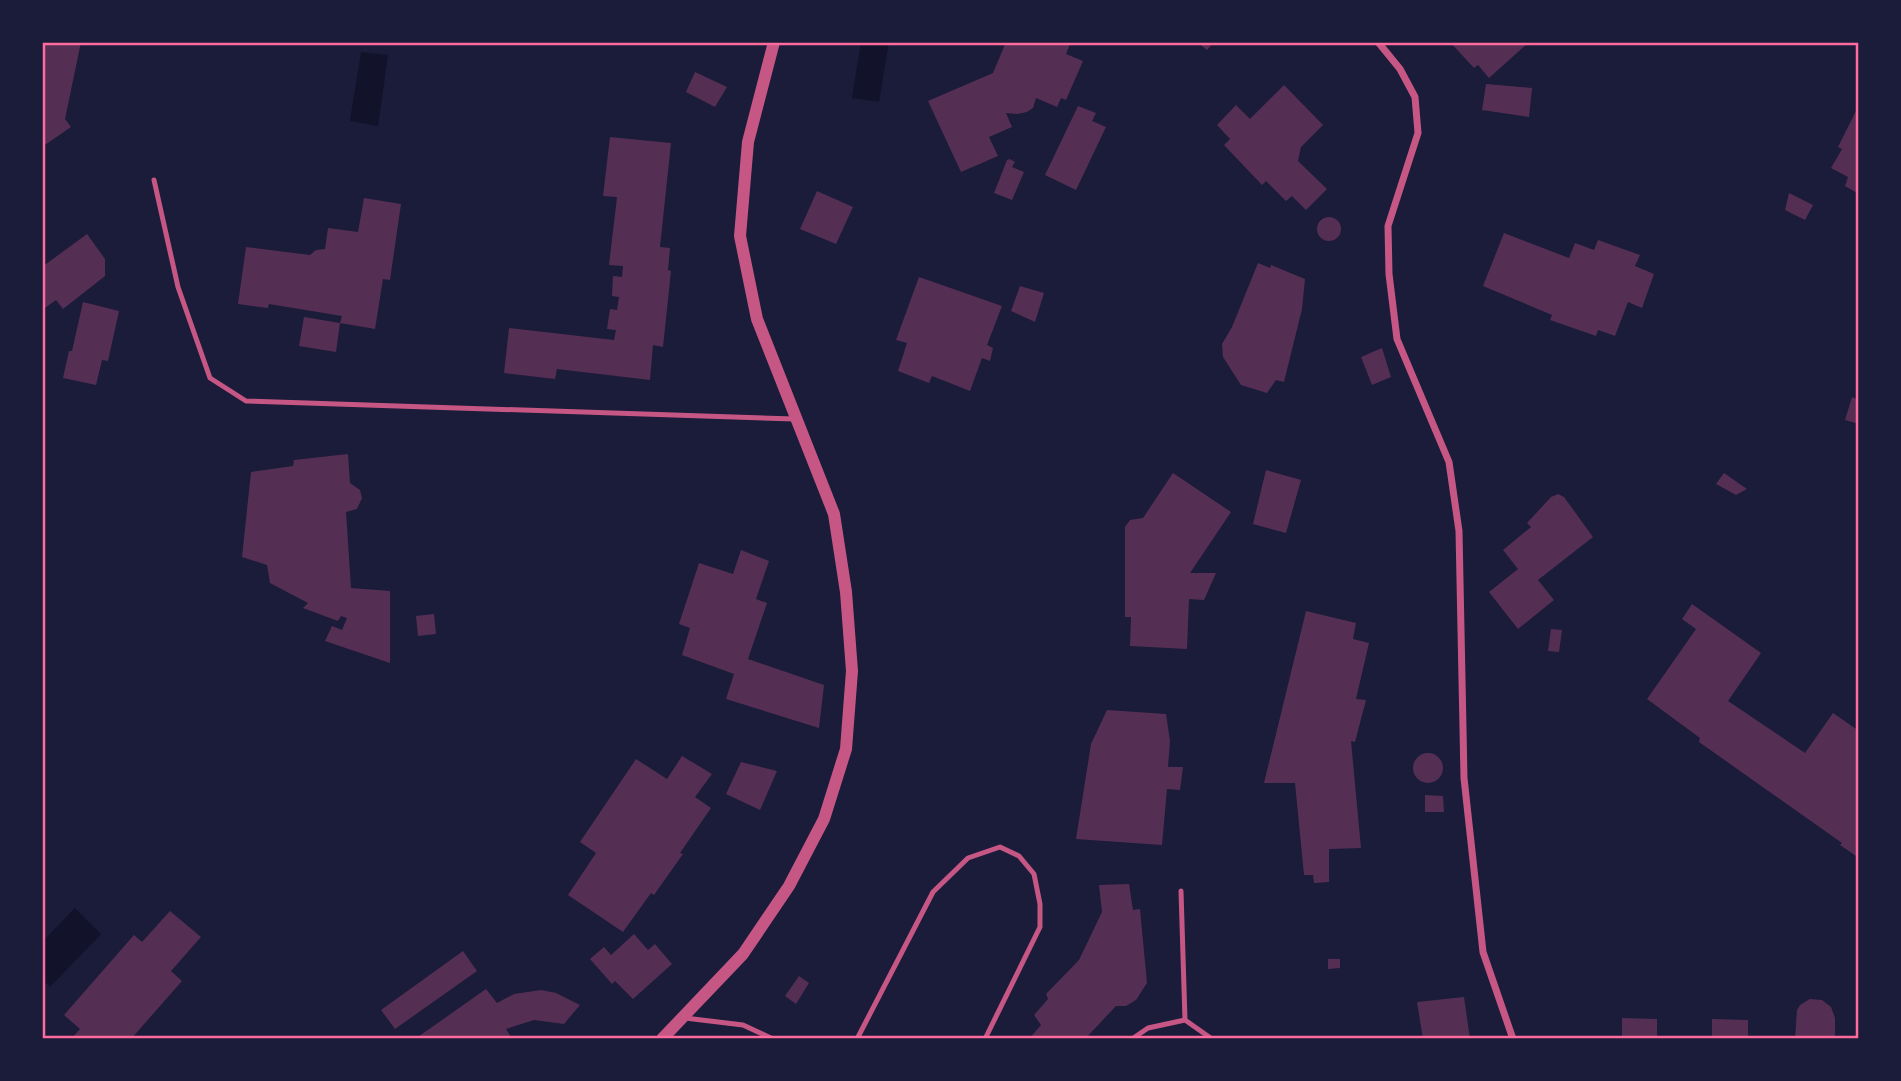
<svg xmlns="http://www.w3.org/2000/svg" width="1901" height="1081" font-family="Karla,sans-serif">
  <style>
    .water { fill: #12122b }
    .building { fill: #542f53 }
    .lines { fill: none; stroke-linecap: round; stroke-linejoin: round }
    .service { stroke: #c65784; stroke-width: 5 }
    .minor { stroke: #c65784; stroke-width: 7 }
    .tertiary { stroke: #c65784; stroke-width: 12 }
    .neatline { fill: none; stroke: #ff6b9d; stroke-width: 2.5 }
  </style>
  <rect width="100%" height="100%" fill="#1b1b3a"/>
  <path class="water" d="M 861,42 L 889,42 L 879,102 L 852,98 Z
    M 361,52 L 388,55 L 378,126 L 350,121 Z
    M 75,908 L 101,934 L 50,987 L 42,979 L 42,942 Z"/>
  <path class="building" d="M 42,42 L 81,42 L 65,119 L 71,127 L 42,147 Z
    M 1006,42 L 1071,42 L 1066,54 L 1083,61 L 1066,100 L 1061,98 L 1057,107 L 1036,98 L 1033,108 L 1027,112 L 1017,114 L 1006,113 L 1012,127 L 989,137 L 998,156 L 961,172 L 928,101 L 993,73 Z
    M 1197,42 L 1214,42 L 1207,50 Z
    M 1450,42 L 1529,42 L 1489,78 L 1478,65 L 1474,68 Z
    M 695,72 L 727,87 L 715,107 L 686,92 Z
    M 1486,84 L 1532,88 L 1529,117 L 1482,110 Z
    M 1284,85 L 1323,125 L 1301,147 L 1298,161 L 1327,189 L 1306,210 L 1292,196 L 1286,201 L 1266,181 L 1262,185 L 1224,145 L 1230,139 L 1217,125 L 1236,105 L 1250,119 Z
    M 1859,105 L 1859,194 L 1845,186 L 1848,177 L 1831,168 L 1842,149 L 1838,147 Z
    M 1078,106 L 1096,113 L 1092,121 L 1106,127 L 1076,190 L 1045,175 Z
    M 610,137 L 671,143 L 660,247 L 670,248 L 668,270 L 671,271 L 663,347 L 653,345 L 650,380 L 557,369 L 555,379 L 504,373 L 509,328 L 614,340 L 616,330 L 607,329 L 610,309 L 617,310 L 619,297 L 612,296 L 613,276 L 622,277 L 623,266 L 609,265 L 617,197 L 603,196 Z
    M 1010,159 L 1015,162 L 1012,167 L 1024,172 L 1012,200 L 994,193 L 1007,160 Z
    M 817,191 L 853,207 L 836,244 L 800,229 Z
    M 1789,193 L 1813,205 L 1805,220 L 1785,210 Z
    M 364,198 L 401,204 L 390,280 L 383,279 L 375,329 L 340,323 L 336,352 L 299,346 L 304,317 L 340,323 L 342,316 L 269,304 L 268,308 L 238,304 L 246,247 L 310,255 L 316,250 L 325,249 L 328,228 L 358,232 Z
    M1317 229a12 12 0 1 1 24 0a12 12 0 1 1-24 0Z
    M 1504,233 L 1569,258 L 1575,243 L 1594,250 L 1598,240 L 1640,255 L 1635,266 L 1654,274 L 1642,308 L 1628,302 L 1615,336 L 1598,330 L 1596,336 L 1550,320 L 1552,315 L 1483,286 Z
    M 87,234 L 105,259 L 105,276 L 63,309 L 56,300 L 42,310 L 42,267 Z
    M 1258,263 L 1270,268 L 1271,265 L 1305,279 L 1302,309 L 1284,382 L 1276,380 L 1267,393 L 1241,385 L 1223,357 L 1222,344 L 1232,327 Z
    M 919,277 L 1002,306 L 987,345 L 993,348 L 990,361 L 982,358 L 970,391 L 932,376 L 929,383 L 898,371 L 907,343 L 896,340 Z
    M 1020,286 L 1044,293 L 1035,322 L 1011,311 Z
    M 83,302 L 119,311 L 108,361 L 102,360 L 96,385 L 63,378 L 69,351 L 72,351 Z
    M 1382,348 L 1391,377 L 1372,385 L 1361,357 Z
    M 1852,397 L 1859,400 L 1859,424 L 1845,420 Z
    M 348,454 L 350,483 L 360,490 L 362,498 L 357,509 L 346,512 L 351,588 L 390,591 L 390,663 L 325,641 L 332,626 L 342,630 L 347,618 L 341,616 L 338,621 L 303,608 L 308,603 L 270,583 L 267,565 L 242,557 L 251,472 L 293,466 L 294,460 Z
    M 1266,470 L 1301,480 L 1286,533 L 1253,524 Z
    M 1173,473 L 1231,512 L 1190,573 L 1216,573 L 1204,600 L 1189,599 L 1187,649 L 1130,646 L 1131,617 L 1125,617 L 1125,527 L 1130,520 L 1143,518 Z
    M 1724,473 L 1747,489 L 1736,495 L 1716,484 Z
    M 1558,494 L 1564,497 L 1593,537 L 1538,580 L 1554,600 L 1518,629 L 1489,592 L 1518,569 L 1503,550 L 1531,527 L 1527,523 L 1551,497 Z
    M 741,550 L 769,561 L 756,599 L 767,603 L 748,659 L 824,685 L 819,728 L 726,699 L 734,674 L 682,655 L 690,628 L 679,624 L 699,563 L 733,574 Z
    M 1692,604 L 1761,653 L 1728,701 L 1805,753 L 1833,713 L 1859,731 L 1859,858 L 1840,845 L 1842,843 L 1699,742 L 1700,738 L 1647,699 L 1696,629 L 1682,619 Z
    M 1306,611 L 1356,623 L 1353,639 L 1369,643 L 1356,699 L 1366,700 L 1355,742 L 1351,741 L 1361,848 L 1329,849 L 1329,882 L 1314,883 L 1313,875 L 1304,875 L 1295,783 L 1264,783 Z
    M 434,614 L 436,634 L 418,636 L 416,616 Z
    M 1551,629 L 1562,630 L 1559,652 L 1548,651 Z
    M 1107,710 L 1166,714 L 1170,741 L 1168,767 L 1183,767 L 1180,790 L 1167,789 L 1162,845 L 1076,839 L 1091,744 Z
    M1413 768a15 15 0 1 1 30 0a15 15 0 1 1-30 0Z
    M 682,756 L 712,774 L 695,797 L 711,808 L 680,853 L 683,854 L 654,895 L 651,893 L 623,932 L 568,895 L 596,853 L 580,842 L 636,759 L 667,779 Z
    M 741,762 L 777,771 L 760,810 L 726,794 Z
    M 1425,795 L 1443,796 L 1444,812 L 1425,812 Z
    M 1129,884 L 1133,910 L 1140,909 L 1147,983 L 1136,1000 L 1126,1006 L 1116,1006 L 1085,1039 L 1029,1039 L 1041,1025 L 1034,1015 L 1048,999 L 1046,994 L 1079,960 L 1102,912 L 1099,885 Z
    M 170,911 L 201,937 L 171,971 L 182,981 L 131,1039 L 71,1039 L 80,1029 L 64,1015 L 134,935 L 142,942 Z
    M 634,934 L 648,950 L 655,944 L 672,964 L 633,999 L 615,981 L 612,984 L 590,959 L 604,947 L 611,955 Z
    M 463,951 L 477,971 L 395,1029 L 381,1010 Z
    M 1328,959 L 1340,959 L 1340,968 L 1328,969 Z
    M 799,976 L 809,983 L 796,1004 L 785,996 Z
    M 486,989 L 497,1003 L 514,994 L 541,990 L 556,993 L 580,1005 L 564,1024 L 534,1020 L 506,1029 L 512,1039 L 415,1039 Z
    M 1464,997 L 1470,1039 L 1423,1039 L 1417,1002 Z
    M 1810,999 L 1822,1000 L 1831,1007 L 1835,1018 L 1835,1039 L 1795,1039 L 1797,1010 L 1800,1005 Z
    M 1622,1018 L 1657,1019 L 1657,1039 L 1622,1039 Z
    M 1712,1019 L 1748,1020 L 1748,1039 L 1712,1039 Z"/>
  <g class="lines">
    <path class="service" d="M 154,180 L 178,287 L 210,378 L 246,401 L 794,419
      M 685,1018 L 743,1025 L 773,1039
      M 1185,1020 L 1212,1039
      M 857,1039 L 933,892 L 968,858 L 1000,847 L 1019,856 L 1034,874 L 1040,904 L 1040,927 L 985,1039
      M 1132,1039 L 1148,1028 L 1185,1020 L 1181,891"/>
    <path class="minor" d="M 1378,42 L 1400,69 L 1415,97 L 1418,133 L 1388,226 L 1389,274 L 1397,339 L 1449,462 L 1459,531 L 1464,778 L 1483,952 L 1513,1039"/>
    <path class="tertiary" d="M 662,1039 L 743,954 L 789,886 L 824,819 L 846,749 L 852,671 L 846,592 L 834,514 L 757,319 L 740,236 L 748,142 L 774,42"/>
  </g>
  <rect width="1901" height="1081" fill="none" stroke="#1b1b3a" stroke-width="88"/>
  <rect x="44" y="44" width="1813" height="993" class="neatline"/>
</svg>
